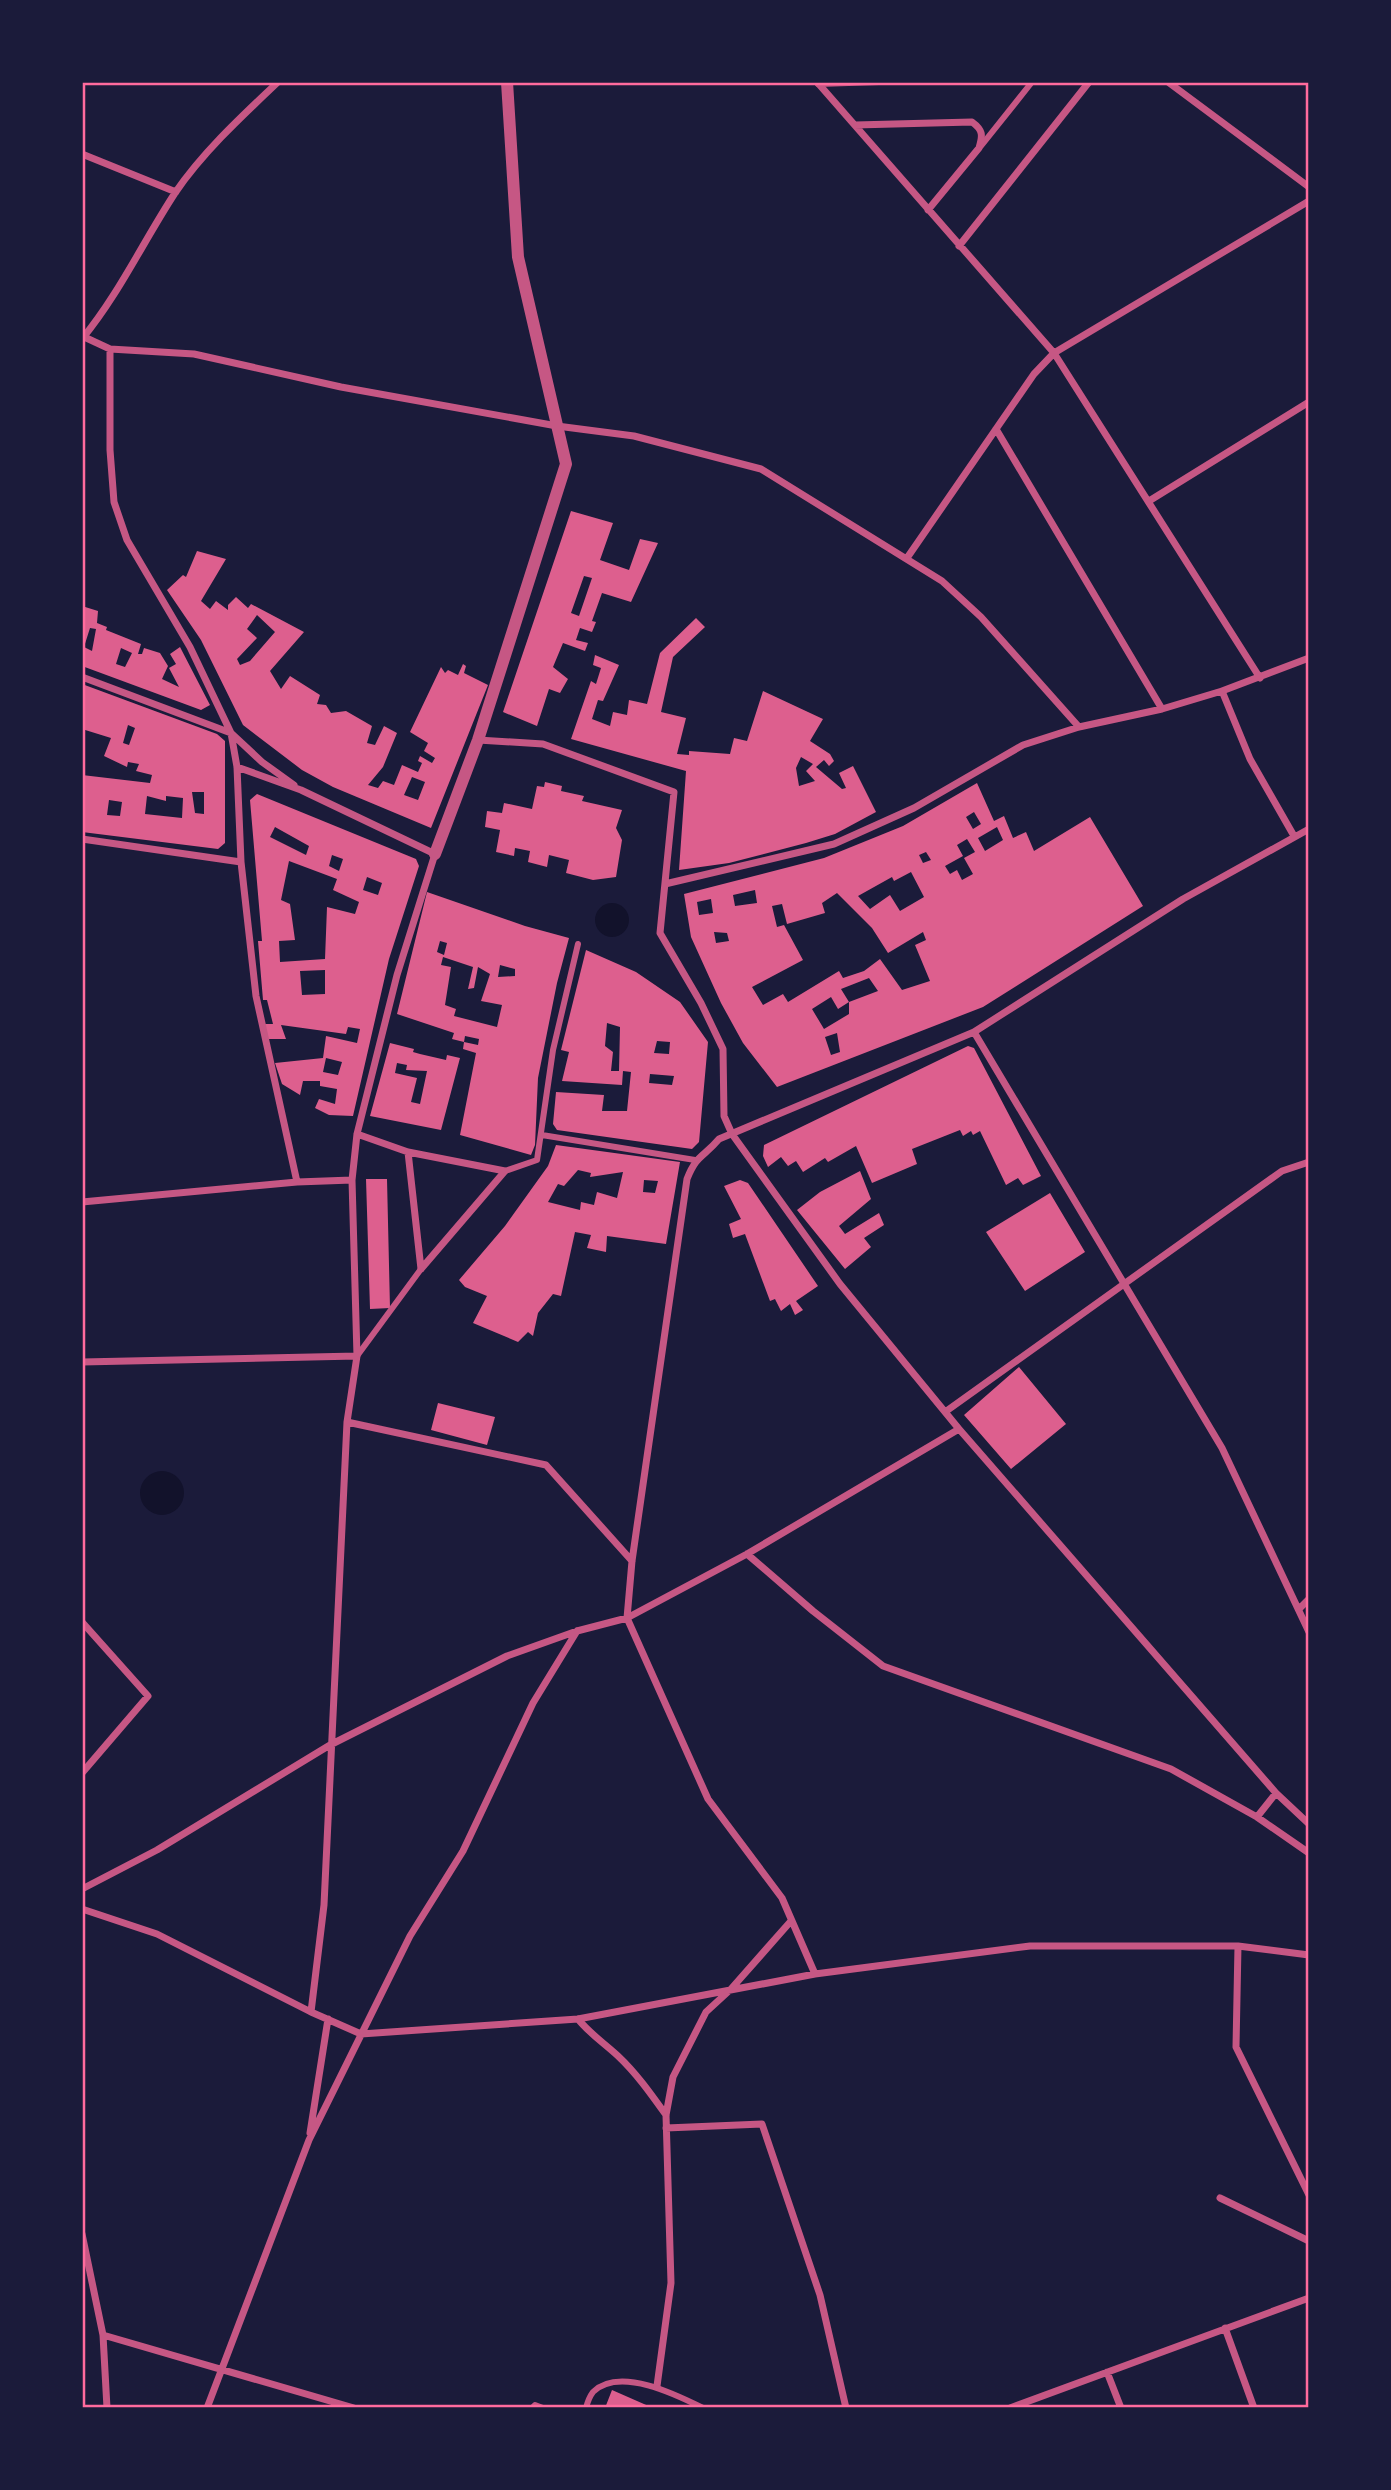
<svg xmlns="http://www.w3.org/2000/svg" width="1391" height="2490" font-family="Lora,serif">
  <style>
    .water { fill: #12122b }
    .building { fill: #dd5f8e; fill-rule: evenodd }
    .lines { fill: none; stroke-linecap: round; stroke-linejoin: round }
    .pedestrian { stroke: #c65784; stroke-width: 6 }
    .minor { stroke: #c65784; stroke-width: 7 }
    .tertiary { stroke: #c65784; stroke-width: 12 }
    .neatline { fill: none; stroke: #ff6b9d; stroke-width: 2.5 }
  </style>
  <rect width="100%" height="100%" fill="#1b1b3a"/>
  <path class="water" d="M595 920a17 17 0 1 1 34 0a17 17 0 1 1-34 0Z
    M140 1493a22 22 0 1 1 44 0a22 22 0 1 1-44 0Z"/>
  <path class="building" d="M 571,511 L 613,523 L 600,560 L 629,570 L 640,539 L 658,543 L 631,602 L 602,593 L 592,621 L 596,622 L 592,632 L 580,628 L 576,640 L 588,643 L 585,651 L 563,643 L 553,667 L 568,679 L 560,693 L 549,689 L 537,726 L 503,712 ZM 584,576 L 592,578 L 579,616 L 571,613 Z
    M 197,551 L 226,559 L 201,601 L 210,609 L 216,601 L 228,610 L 228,605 L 236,597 L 248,608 L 251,604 L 304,632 L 270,671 L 281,689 L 290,676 L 320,695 L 317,704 L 326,705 L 331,713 L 346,711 L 372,726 L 367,743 L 375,745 L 384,726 L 397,733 L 383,767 L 368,785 L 378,788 L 383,781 L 394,785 L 402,765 L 418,772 L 422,763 L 418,761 L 420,756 L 432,763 L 435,758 L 424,751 L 428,743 L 410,732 L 441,667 L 445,673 L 448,670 L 458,675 L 463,664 L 466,666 L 464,673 L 488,685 L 431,828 L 333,787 L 302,770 L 243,725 L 201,640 L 167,590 L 183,575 L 186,577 ZM 257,615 L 275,632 L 250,661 L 240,665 L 237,659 L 257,638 L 247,629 ZM 412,777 L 425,782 L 418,800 L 404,795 Z
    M 82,606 L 98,611 L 97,623 L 107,627 L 106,630 L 141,644 L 138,654 L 142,654 L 144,648 L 160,653 L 168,666 L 162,679 L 179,687 L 169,668 L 176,664 L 170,654 L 180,647 L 210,705 L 201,710 L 82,666 ZM 90,628 L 96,629 L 92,651 L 84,647 ZM 121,648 L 132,653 L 125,667 L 116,664 Z
    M 696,618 L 705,627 L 673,657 L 661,712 L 686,718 L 677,754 L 689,755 L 689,751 L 730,754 L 734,738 L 747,741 L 763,691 L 823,719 L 810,741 L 830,754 L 834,761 L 829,766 L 824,760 L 816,767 L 842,789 L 846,788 L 839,773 L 853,766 L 876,812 L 835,834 L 806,843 L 729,863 L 679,870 L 686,771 L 571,739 L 591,681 L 596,684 L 601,668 L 593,665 L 595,655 L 619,665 L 603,701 L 598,700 L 592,719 L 610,726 L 613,712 L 627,715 L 629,700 L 647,704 L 660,653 ZM 801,757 L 813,764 L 806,771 L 815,781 L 799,786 L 796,768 Z
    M 82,684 L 217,734 L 225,741 L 225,843 L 218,849 L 82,832 L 82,775 L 150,783 L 152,775 L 136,771 L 139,764 L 128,762 L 127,767 L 104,756 L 111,738 L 82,729 ZM 128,725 L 135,728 L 129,745 L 123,743 ZM 192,792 L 204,792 L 204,814 L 195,813 ZM 147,796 L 166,801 L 166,796 L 183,798 L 182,818 L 145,814 ZM 109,800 L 122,802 L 120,816 L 107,815 Z
    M 545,782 L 562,786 L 561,791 L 584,796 L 582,801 L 622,810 L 616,828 L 622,840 L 616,877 L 593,880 L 566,873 L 569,860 L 549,855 L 547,867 L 528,862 L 530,851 L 515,848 L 514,856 L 496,852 L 500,830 L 485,827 L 487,811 L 502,813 L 504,803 L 532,809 L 537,786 L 544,787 Z
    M 977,783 L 994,821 L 1004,816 L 1013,838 L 1026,832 L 1034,851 L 1090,817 L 1143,906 L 983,1007 L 777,1087 L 743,1043 L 721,1003 L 691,937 L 684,894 L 824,858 L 903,826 ZM 974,812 L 981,824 L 973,829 L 966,817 ZM 997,827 L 1003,840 L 985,851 L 978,838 ZM 967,839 L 975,852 L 964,858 L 973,874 L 962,880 L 957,870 L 950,874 L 945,866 L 963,856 L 957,845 ZM 926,852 L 931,860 L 923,863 L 919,855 ZM 911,872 L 924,897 L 900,911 L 890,895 L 870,909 L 858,896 L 892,877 L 894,881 ZM 755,890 L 757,903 L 735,906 L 733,895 ZM 837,893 L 872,928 L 888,953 L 923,932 L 926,940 L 915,945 L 930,981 L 902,990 L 880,959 L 864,971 L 843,978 L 839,971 L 788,1002 L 783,994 L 763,1005 L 752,987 L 803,960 L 784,925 L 777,927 L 772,906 L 782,904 L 787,924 L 825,913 L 822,903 ZM 711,899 L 713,913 L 699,915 L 697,902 ZM 714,932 L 727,933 L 729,941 L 716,943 ZM 869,978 L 878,991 L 849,1002 L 849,1014 L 824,1029 L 812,1009 L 831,997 L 838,1009 L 849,1002 L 841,989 ZM 837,1033 L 840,1052 L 831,1055 L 825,1037 Z
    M 257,794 L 416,859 L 419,866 L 389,959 L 353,1116 L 329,1115 L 315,1108 L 319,1099 L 335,1104 L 337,1089 L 320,1086 L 320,1081 L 303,1081 L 300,1095 L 282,1084 L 275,1063 L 323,1058 L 326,1036 L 357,1043 L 360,1029 L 348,1027 L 346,1034 L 281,1025 L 286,1039 L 268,1039 L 265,1024 L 273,1024 L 267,1000 L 263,1000 L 258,941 L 262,941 L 250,800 ZM 275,827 L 309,846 L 306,855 L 270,837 ZM 332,855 L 343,859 L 339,871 L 329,866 ZM 289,861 L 337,879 L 333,890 L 359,902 L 355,914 L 327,907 L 325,959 L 280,962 L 279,941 L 295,940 L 290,904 L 281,900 ZM 367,877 L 382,883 L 378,895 L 363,890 ZM 325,970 L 325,994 L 302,995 L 300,971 ZM 326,1058 L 342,1062 L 338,1075 L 323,1072 Z
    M 427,892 L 525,926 L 569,938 L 557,983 L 538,1078 L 535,1145 L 531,1155 L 460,1135 L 476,1053 L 463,1049 L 464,1042 L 478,1045 L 479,1039 L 465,1036 L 464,1042 L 452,1039 L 454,1033 L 397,1014 ZM 440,941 L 447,943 L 444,955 L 437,952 ZM 443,957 L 473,967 L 468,989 L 474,988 L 478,967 L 490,974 L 481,1001 L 502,1005 L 497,1027 L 454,1016 L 456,1009 L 445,1005 L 451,967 L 441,965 ZM 500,965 L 515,969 L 515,976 L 498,977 Z
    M 586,950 L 636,972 L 680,1002 L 708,1042 L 699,1142 L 692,1149 L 557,1130 L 553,1124 L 556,1092 L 604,1095 L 602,1111 L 627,1111 L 631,1072 L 623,1071 L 622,1085 L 562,1081 L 569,1052 L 561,1050 ZM 607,1023 L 620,1027 L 619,1071 L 611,1071 L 613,1052 L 605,1046 ZM 657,1041 L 670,1042 L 669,1054 L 654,1053 ZM 650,1074 L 674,1076 L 672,1085 L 649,1083 Z
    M 390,1043 L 414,1049 L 413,1052 L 420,1054 L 446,1060 L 447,1055 L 460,1058 L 441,1130 L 370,1116 ZM 397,1063 L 407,1065 L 406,1070 L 427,1071 L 420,1104 L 411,1102 L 417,1078 L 395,1073 Z
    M 968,1046 L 974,1048 L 1041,1176 L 1023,1185 L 1018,1178 L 1006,1185 L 980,1131 L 973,1135 L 971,1131 L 963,1136 L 960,1130 L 912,1149 L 917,1164 L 872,1183 L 856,1146 L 828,1162 L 825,1158 L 803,1172 L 796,1161 L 788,1166 L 781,1157 L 768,1167 L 763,1156 L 764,1145 Z
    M 556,1145 L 680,1162 L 666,1244 L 607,1236 L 606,1252 L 587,1248 L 591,1235 L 575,1232 L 561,1296 L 553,1294 L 538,1313 L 533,1336 L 528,1332 L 518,1342 L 473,1323 L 487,1296 L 465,1287 L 459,1280 L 505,1226 L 548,1166 ZM 578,1170 L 591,1173 L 590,1177 L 623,1172 L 617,1198 L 597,1192 L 594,1205 L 581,1202 L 580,1210 L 548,1202 L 558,1184 L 564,1186 ZM 644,1180 L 658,1181 L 655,1193 L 643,1192 Z
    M 860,1171 L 871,1199 L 839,1226 L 845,1234 L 879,1213 L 884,1225 L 864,1238 L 871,1247 L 845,1269 L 797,1210 L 820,1192 Z
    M 366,1179 L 387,1179 L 390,1308 L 370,1309 Z
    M 740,1180 L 748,1183 L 818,1286 L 796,1301 L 803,1310 L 795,1315 L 790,1304 L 781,1311 L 775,1299 L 770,1301 L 745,1234 L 733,1238 L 729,1224 L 741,1219 L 724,1186 Z
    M 1050,1193 L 1085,1252 L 1025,1291 L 986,1232 Z
    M 1019,1367 L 1066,1424 L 1011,1469 L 964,1415 Z
    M 438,1403 L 495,1417 L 487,1445 L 431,1430 Z
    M 612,2390 L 653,2408 L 605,2408 Z"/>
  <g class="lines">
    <path class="pedestrian" d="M 818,84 L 879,82
      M 981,146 L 1032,82
      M 542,1135 L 695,1160
      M 505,1171 L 537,1160 L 553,1050 L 578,944
      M 357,1356 L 421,1269
      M 532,2408 L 535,2405 L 543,2408
      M 586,2408 C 587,2404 590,2396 593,2392 C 619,2366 677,2395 703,2408"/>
    <path class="minor" d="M 817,82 L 1054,353 L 1260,678
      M 1168,82 L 1309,187
      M 855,125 L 972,122 C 983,130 983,135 979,148 L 928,210
      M 82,154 L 176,192
      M 959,246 L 1089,82
      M 82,336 L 110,349 L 194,354 L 341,387 L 557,426 L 634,436 L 761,469 L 942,581 L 981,617 L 1079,727
      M 82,339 C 119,294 143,242 175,193 C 203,152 242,116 278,82
      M 110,349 L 110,450 L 114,502 L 127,540 L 190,647 L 231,733 L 237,767 L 241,862 L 256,996 L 297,1182
      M 996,429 L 1162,709
      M 1149,501 L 1309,402
      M 907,558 L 1034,374 L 1054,353 L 1309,201
      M 82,677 L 231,733 L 262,762 L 294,785
      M 1222,691 L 1250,759 L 1294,836
      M 478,740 L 543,744 L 674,792 L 660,933 L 701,1003 L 723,1049 L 724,1116 L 732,1134 L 840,1284 L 959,1429 L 1276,1793 L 1309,1824
      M 237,767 L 301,790 L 435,854 L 397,975 L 357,1134 L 352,1180 L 357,1356 L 347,1422 L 324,1905 L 311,2012
      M 82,839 L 241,862
      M 665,884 L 834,844 L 914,808 L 1023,745 L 1079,727 L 1162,709 L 1222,691 L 1309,658
      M 974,1032 L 1222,1448 L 1309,1632
      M 357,1134 L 408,1152 L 505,1171 L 421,1269
      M 408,1152 L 421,1269
      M 82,1202 L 297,1182 L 352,1180
      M 82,1362 L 357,1356
      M 945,1412 L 1282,1171 L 1309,1162
      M 347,1422 L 546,1465 L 632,1561
      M 747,1554 L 813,1611 L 883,1666 L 1171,1769 L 1257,1817 L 1309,1853
      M 1300,1608 L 1309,1599
      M 82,1622 L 148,1696 L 82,1773
      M 1257,1817 L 1276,1793
      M 82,1889 L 157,1850 L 330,1745 L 507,1656 L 577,1631 L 627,1618 L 747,1554 L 959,1429
      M 82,1909 L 157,1934 L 311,2012 L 361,2034 L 578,2019 L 815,1974 L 1030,1946 L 1238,1946 L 1309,1955
      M 1238,1946 L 1236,2047 L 1309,2195
      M 815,1974 L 782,1898 L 708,1799 L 627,1618 L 632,1561 L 687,1179 C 697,1154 703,1158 719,1139 L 974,1032 L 1183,899 L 1309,829
      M 578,2019 C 590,2034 604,2043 618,2056 C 637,2074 651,2094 666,2115
      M 666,2128 L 762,2124 L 820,2295 L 846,2408
      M 310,2133 L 328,2019
      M 1220,2198 L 1309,2241
      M 82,2234 L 103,2335 L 107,2408
      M 1225,2328 L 1254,2408
      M 103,2335 L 354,2408
      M 1107,2372 L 1121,2408
      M 657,2386 L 671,2283 L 666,2115 L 673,2077 L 706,2012 L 731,1989 L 791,1921
      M 207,2408 L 309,2140 L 410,1936 L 463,1851 L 533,1703 L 577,1631
      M 1010,2408 L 1309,2298"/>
    <path class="tertiary" d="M 435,854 L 478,740 L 566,464 L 518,257 L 507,82"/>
  </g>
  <rect width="1391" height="2490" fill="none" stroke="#1b1b3a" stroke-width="168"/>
  <rect x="84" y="84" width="1223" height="2322" class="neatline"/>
</svg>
